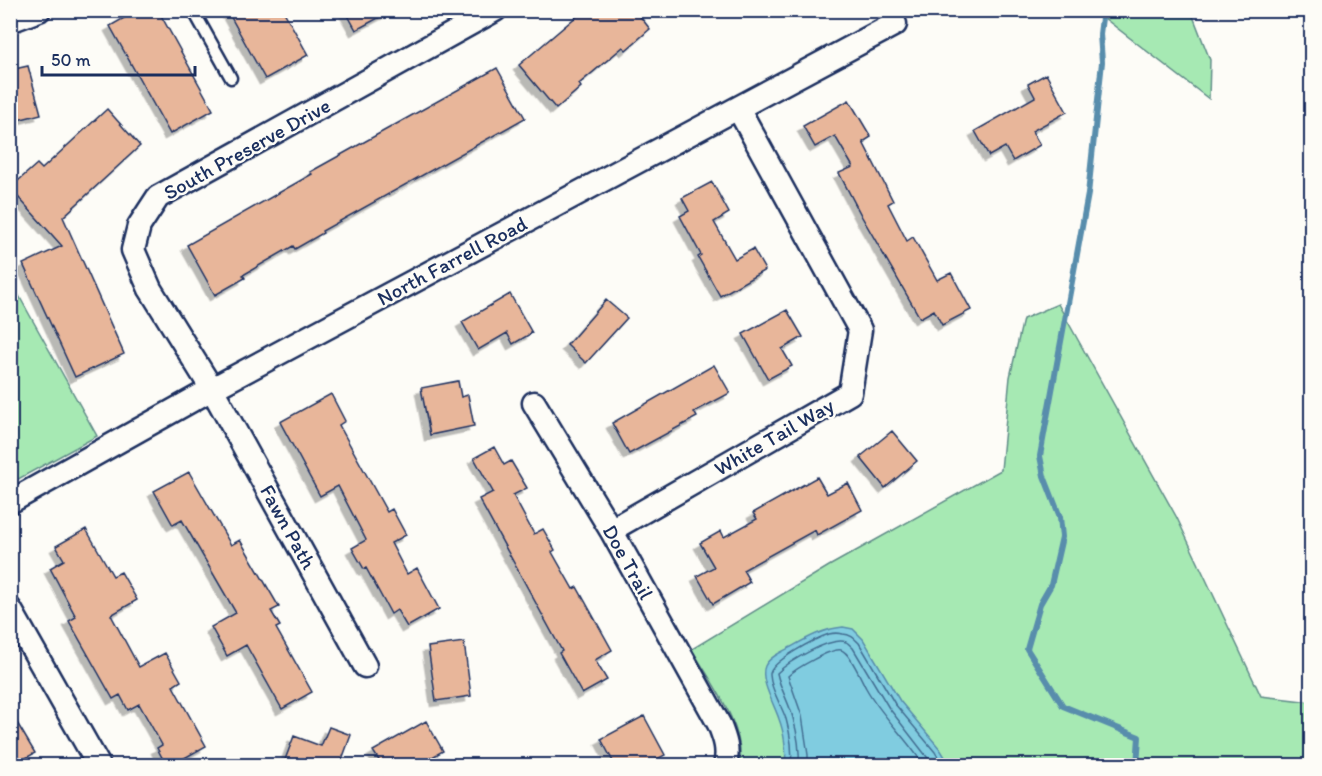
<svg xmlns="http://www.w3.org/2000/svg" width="1322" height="776" font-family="Itim,sans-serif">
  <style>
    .green { fill: #a6e9b3; stroke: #608c88; stroke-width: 1.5 }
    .water { fill: #80cce0; stroke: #588dac; stroke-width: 1.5 }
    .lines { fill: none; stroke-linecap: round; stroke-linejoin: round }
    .shore { stroke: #436e92; stroke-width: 1.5 }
    .stream { stroke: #588dac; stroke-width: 6 }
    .building { fill: #e8b69a; stroke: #1b2f5e; stroke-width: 1.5; filter: url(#shadow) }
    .lane-casing { stroke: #1b2f5e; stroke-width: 15 }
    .street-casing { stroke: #1b2f5e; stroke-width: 27 }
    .lane { stroke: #fdfcf7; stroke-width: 10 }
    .street { stroke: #fdfcf7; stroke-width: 22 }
    .labels { text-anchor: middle; stroke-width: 5; stroke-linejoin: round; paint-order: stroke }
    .street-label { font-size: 21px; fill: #1b2f5e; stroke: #fdfcf7 }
  </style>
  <defs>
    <filter id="shadow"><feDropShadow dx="-5.5" dy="5.5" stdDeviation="0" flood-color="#0004"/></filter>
  </defs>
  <rect width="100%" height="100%" fill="#fdfcf7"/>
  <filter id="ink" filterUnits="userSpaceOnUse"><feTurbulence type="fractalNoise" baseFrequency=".0167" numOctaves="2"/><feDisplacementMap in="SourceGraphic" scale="12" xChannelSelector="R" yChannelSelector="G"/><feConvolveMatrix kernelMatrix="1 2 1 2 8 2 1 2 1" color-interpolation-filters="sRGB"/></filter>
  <g filter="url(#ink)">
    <path class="green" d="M 1095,11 L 1191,11 L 1210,60 L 1209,99 Z
      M 13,285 L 97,436 L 11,483 L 10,286 Z
      M 1058,304 L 1177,518 L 1261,696 L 1311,702 L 1311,765 L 740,765 C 745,725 711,683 692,649 L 829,566 L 1001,470 L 1010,377 L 1023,319 Z"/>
    <path class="water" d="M 843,627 L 853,629 L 863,639 L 900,701 L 940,749 L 950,765 L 785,765 C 787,752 784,732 779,719 C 775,706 759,679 765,666 C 769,657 783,651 791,647 C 809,637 823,629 843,627 Z"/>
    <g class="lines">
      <path class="shore" d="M 791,766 C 793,751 790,733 786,719 C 781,704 771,691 770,675 C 769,662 817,638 829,634 C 833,633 839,633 843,634 C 850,634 854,638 859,643 L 895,704 L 935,752 L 943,766
        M 799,766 C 800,751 797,732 793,718 C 789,702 780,689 777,673 C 788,662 831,636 846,642 C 847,642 852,647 853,648 L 889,708 L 934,766
        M 808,766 L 808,755 L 802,716 L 788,676 C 795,669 831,648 841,650 C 850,652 861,679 866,688 C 882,717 907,738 924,766"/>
      <path class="stream" d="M 1103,10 L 1100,34 L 1102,62 L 1088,194 L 1040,456 L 1044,476 L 1060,517 L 1062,537 L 1051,585 L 1040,604 L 1027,649 L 1063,706 L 1139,737 L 1137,766"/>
    </g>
    <path class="building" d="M 138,10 L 158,10 L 213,110 L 170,134 L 110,26 Z
      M 227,10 L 283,10 L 308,55 L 265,79 Z
      M 345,10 L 393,10 L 356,30 Z
      M 584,10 L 635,10 L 650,29 L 626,50 L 623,47 L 579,84 L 581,87 L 556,109 L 519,65 Z
      M 28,66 L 41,114 L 10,122 L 10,70 Z
      M 497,68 L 525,118 L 322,231 L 323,233 L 295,249 L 293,246 L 243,275 L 245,278 L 215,295 L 187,245 L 312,174 L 310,172 Z
      M 1046,74 L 1067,112 L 1032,131 L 1040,145 L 1013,161 L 1005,147 L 989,156 L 975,131 L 1035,97 L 1028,84 Z
      M 849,100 L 871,137 L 863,142 L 893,201 L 888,204 L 907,241 L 913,237 L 937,280 L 951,273 L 971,310 L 942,325 L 934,310 L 920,318 L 862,217 L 839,173 L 853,167 L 835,136 L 815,147 L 803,126 Z
      M 107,109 L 140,146 L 63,217 L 124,354 L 75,377 L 23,264 L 62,246 L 10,188 L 37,164 L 42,169 Z
      M 712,182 L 729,213 L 714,222 L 735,259 L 753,249 L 765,270 L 720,296 L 698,257 L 701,255 L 680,216 L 689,211 L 682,198 Z
      M 510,294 L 532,333 L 513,344 L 507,333 L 478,350 L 462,322 Z
      M 606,300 L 627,318 L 586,363 L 567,345 Z
      M 787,310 L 803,337 L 782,349 L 792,366 L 768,379 L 743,334 Z
      M 714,365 L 730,393 L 694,412 L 697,417 L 629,454 L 612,423 Z
      M 458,381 L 461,397 L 468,395 L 474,426 L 430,435 L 421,388 Z
      M 331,394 L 345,421 L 339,425 L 387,512 L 392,509 L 406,535 L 391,543 L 407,574 L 417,568 L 439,609 L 407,627 L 397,610 L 391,614 L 366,568 L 364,569 L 352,548 L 366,540 L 338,486 L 320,496 L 280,422 Z
      M 892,431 L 917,461 L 885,488 L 860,457 Z
      M 494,447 L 504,465 L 511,461 L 527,488 L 513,495 L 534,534 L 543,529 L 555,550 L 552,552 L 573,589 L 577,587 L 612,650 L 595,660 L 607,680 L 582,694 L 559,653 L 562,651 L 479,499 L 493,492 L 474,458 Z
      M 189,472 L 231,545 L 240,540 L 279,607 L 271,611 L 280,626 L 276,628 L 312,692 L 282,709 L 246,645 L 227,656 L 211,627 L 236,613 L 182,520 L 173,525 L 154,491 Z
      M 817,477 L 827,494 L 848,483 L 862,510 L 817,535 L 815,530 L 743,570 L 750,582 L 713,604 L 697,576 L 714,567 L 700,543 L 721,531 L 724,537 L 757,519 L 753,513 Z
      M 86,529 L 113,576 L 121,572 L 137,600 L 111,615 L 139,667 L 165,653 L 181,681 L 173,686 L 206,746 L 172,765 L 166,765 L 157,748 L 162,745 L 139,704 L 128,710 L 120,695 L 113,699 L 69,621 L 76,617 L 50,568 L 64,560 L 56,546 Z
      M 464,642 L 471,696 L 436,701 L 428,647 Z
      M 10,711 L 35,753 L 13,765 L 10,765 Z
      M 644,716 L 665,755 L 646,765 L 615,765 L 601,739 Z
      M 426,721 L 443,751 L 418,765 L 382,765 L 373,751 Z
      M 329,727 L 351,735 L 340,765 L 283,765 L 294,736 L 321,746 Z"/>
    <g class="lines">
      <g class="lane-casing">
        <path id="lane" d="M 193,10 L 231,78"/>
      </g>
      <g class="street-casing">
        <path id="street" d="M 10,21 L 39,10
          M 534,403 L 611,530 L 719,724 C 725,739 729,750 725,766
          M 10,502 L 212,389 L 895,24
          M 611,530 L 850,393 L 860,330 L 738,108
          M 10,609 L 99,766
          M 365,666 L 212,389 L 150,289 L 133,250 L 139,226 L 158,197 L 495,10"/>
      </g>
      <use href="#lane" class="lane"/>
      <use href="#street" class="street"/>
    </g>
  </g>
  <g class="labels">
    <g class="street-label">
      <text transform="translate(247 149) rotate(-29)" y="7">South Preserve Drive</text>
      <text transform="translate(452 261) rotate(-28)" y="7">North Farrell Road</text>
      <text transform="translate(774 437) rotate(-30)" y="7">White Tail Way</text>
      <text transform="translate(288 527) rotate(61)" y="7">Fawn Path</text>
      <text transform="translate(628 562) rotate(61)" y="7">Doe Trail</text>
    </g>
  </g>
  <rect width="1322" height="776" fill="none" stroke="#fdfcf7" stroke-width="36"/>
  <rect x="18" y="18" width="1286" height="740" fill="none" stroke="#1b2f5e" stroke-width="2" filter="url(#ink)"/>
  <path d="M42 66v9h153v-9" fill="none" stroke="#1b2f5e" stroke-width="3"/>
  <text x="51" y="66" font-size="18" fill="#1b2f5e" stroke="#fdfcf7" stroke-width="4.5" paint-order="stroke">50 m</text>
</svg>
